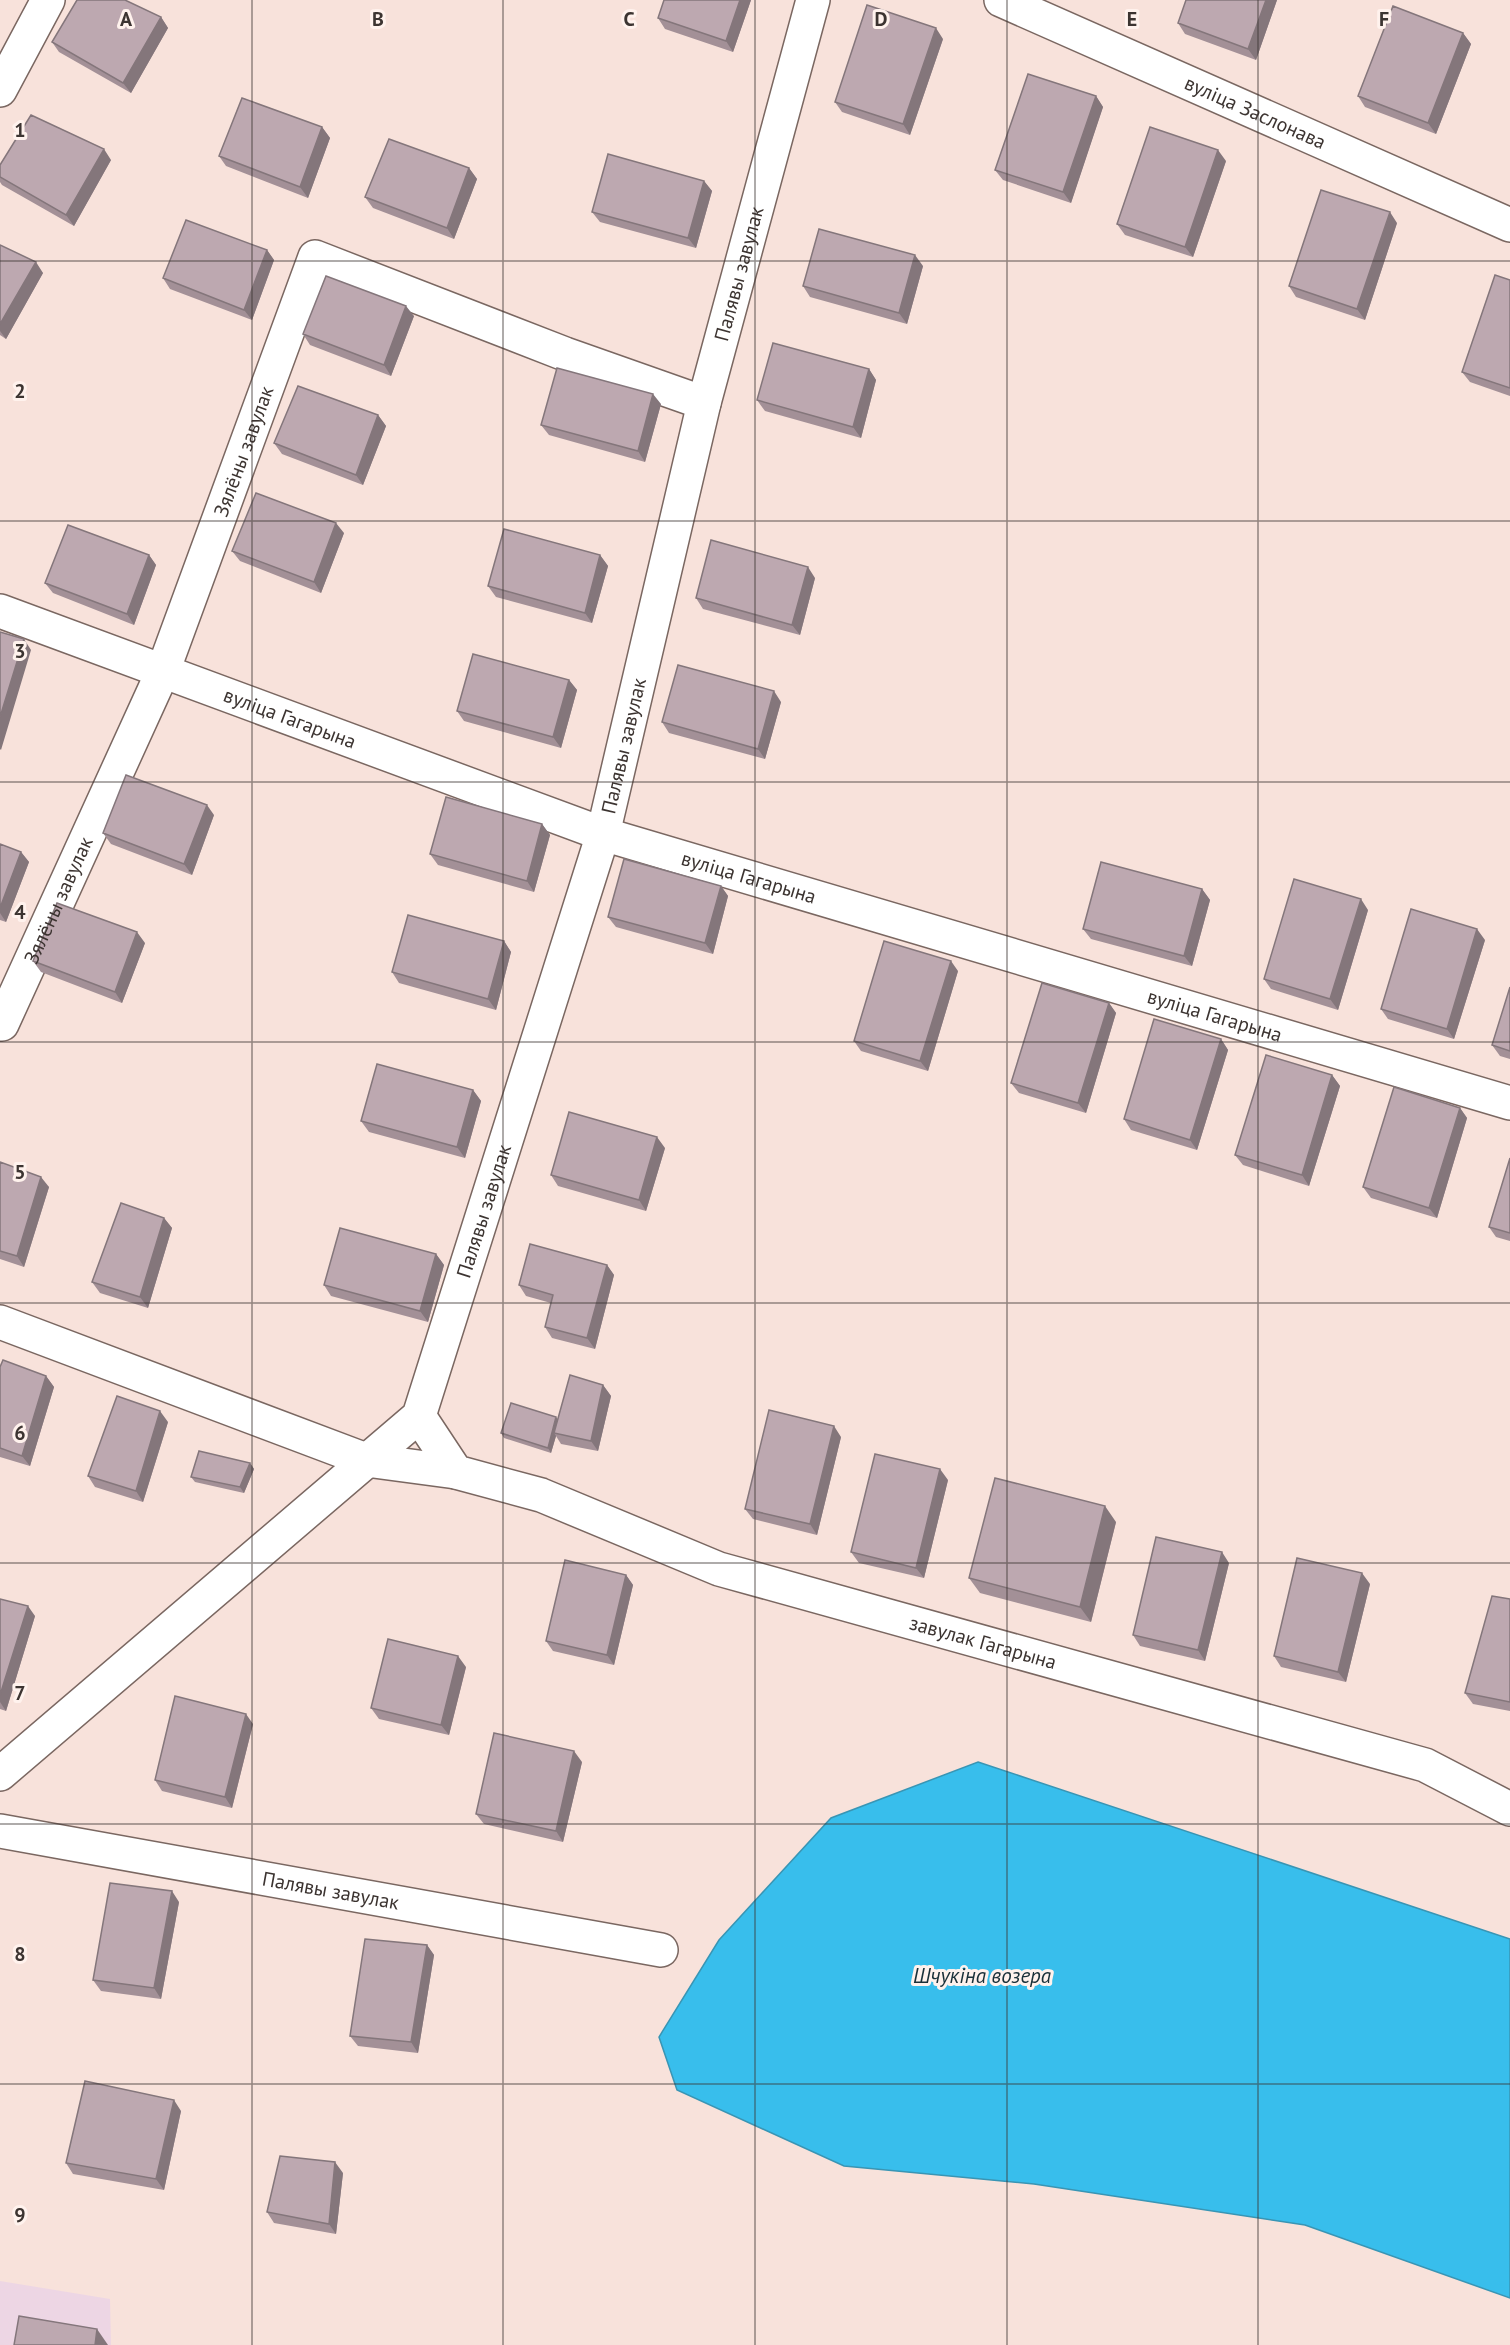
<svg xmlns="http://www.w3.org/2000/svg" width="1510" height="2345" font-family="'PT Sans',sans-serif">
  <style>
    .industrial { fill: #edd6e4 }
    .water { fill: #38beec; stroke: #3995b4; stroke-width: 1.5 }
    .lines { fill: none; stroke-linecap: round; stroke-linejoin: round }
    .minor-casing { stroke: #7a6761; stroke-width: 36 }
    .minor { stroke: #fff; stroke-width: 33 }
    .wall { fill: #a39097 }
    .shaded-wall { fill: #84767b }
    .building { fill: #bda8b0; stroke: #84767b; stroke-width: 1.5 }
    .grid { fill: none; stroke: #3c3431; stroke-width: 1.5; stroke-opacity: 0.55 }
    .labels { text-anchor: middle; stroke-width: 6; stroke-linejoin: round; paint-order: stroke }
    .street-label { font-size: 20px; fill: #3c3431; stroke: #fff2ed }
    .water-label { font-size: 21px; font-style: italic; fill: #1a3039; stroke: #fff2ed }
    .grid-label { font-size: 20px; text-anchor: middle; font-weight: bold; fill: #3c3431; stroke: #fff2ed; stroke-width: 6; stroke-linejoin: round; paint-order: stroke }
  </style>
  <rect width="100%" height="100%" fill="#f8e2db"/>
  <path class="industrial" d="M 0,2281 L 110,2299 L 111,2345 L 0,2345 Z"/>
  <path class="water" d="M 978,1762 L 1510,1939 L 1510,2298 L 1305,2225 L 1034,2184 L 844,2166 L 677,2090 L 659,2037 L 719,1940 L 831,1818 Z"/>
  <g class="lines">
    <g class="minor-casing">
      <g id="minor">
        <path id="s1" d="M 1001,0 L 1510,225"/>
        <path d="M 0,90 L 48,0"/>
        <path id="s2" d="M 0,611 L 603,834 L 1510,1103"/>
        <path id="s3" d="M 2,1024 L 163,671 L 315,257 L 565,354 L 704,403"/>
        <path d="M 0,1322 L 366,1460 L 456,1472"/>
        <path id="s4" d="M 419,1416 L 456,1472 L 541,1495 L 719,1569 L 1425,1765 L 1510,1809"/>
        <path id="s5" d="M 0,1774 L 419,1416 L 603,834 L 704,403 L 813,0"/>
        <path id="s6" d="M 0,1831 L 661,1950"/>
      </g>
    </g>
    <use href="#minor" class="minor"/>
  </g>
  <path class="wall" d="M 751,0 L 733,52 L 665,29 L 658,18 Z
    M 1277,0 L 1256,60 L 1185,34 L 1178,23 Z
    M 161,17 L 168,28 L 131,93 L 59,52 L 52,42 Z
    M 1463,33 L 1471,44 L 1436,134 L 1365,107 L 1358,96 Z
    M 943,39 L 910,135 L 842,112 L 835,102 Z
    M 1096,96 L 1103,107 L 1071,203 L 1003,180 L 995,170 Z
    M 322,127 L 330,138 L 308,198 L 226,166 L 219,156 Z
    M 111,160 L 74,226 L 2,185 L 0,182 L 0,165 Z
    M 1226,161 L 1193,257 L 1125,235 L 1117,224 Z
    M 469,168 L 477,179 L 454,239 L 373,208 L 365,197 Z
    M 704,181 L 712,191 L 696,248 L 600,222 L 592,212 Z
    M 1397,223 L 1365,320 L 1296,297 L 1289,286 Z
    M 0,245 L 43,273 L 6,339 L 0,335 Z
    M 267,250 L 274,260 L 252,320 L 170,289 L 163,278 Z
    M 923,266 L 907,324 L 810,297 L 803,286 Z
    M 1510,280 L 1510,396 L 1470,382 L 1462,372 Z
    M 414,316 L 391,376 L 310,345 L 303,334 Z
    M 869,369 L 876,380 L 861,438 L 765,411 L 757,400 Z
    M 661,404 L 645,462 L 549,435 L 541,425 Z
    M 378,415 L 386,426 L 363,485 L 282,454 L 274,443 Z
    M 344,533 L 321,593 L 240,561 L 232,551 Z
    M 149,555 L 156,565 L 134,625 L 53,593 L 45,583 Z
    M 600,555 L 608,566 L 592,623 L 496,597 L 488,586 Z
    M 815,578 L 800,635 L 703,609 L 696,598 Z
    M 569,680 L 577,690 L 561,748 L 464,721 L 457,711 Z
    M 781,702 L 765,759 L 669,733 L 662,722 Z
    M 214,815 L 192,875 L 111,844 L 103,833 Z
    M 542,824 L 550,835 L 534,892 L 438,865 L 430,854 Z
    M 0,844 L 21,852 L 29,862 L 6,922 L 0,920 Z
    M 721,886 L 728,896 L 713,954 L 616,927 L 608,917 Z
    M 1202,889 L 1210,900 L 1192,966 L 1091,939 L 1083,929 Z
    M 1368,910 L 1338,1010 L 1271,989 L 1264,979 Z
    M 1485,940 L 1454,1039 L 1388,1019 L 1381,1009 Z
    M 504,941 L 511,952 L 496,1010 L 399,983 L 392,972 Z
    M 145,943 L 122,1003 L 41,972 L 33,961 Z
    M 958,971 L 928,1071 L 861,1051 L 854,1041 Z
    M 1510,987 L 1510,1059 L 1500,1056 L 1492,1045 Z
    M 1109,1003 L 1116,1013 L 1086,1113 L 1019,1093 L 1011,1083 Z
    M 1221,1039 L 1228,1050 L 1197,1150 L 1131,1130 L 1124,1119 Z
    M 1332,1075 L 1340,1086 L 1309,1186 L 1243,1165 L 1235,1155 Z
    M 473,1090 L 481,1101 L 465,1158 L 369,1132 L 361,1121 Z
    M 1460,1108 L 1467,1118 L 1437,1218 L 1371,1198 L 1363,1187 Z
    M 665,1148 L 646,1211 L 558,1186 L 551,1175 Z
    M 1510,1158 L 1510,1241 L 1496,1237 L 1489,1227 Z
    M 0,1162 L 49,1187 L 24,1267 L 0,1259 Z
    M 164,1218 L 172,1228 L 148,1308 L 100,1293 L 92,1282 Z
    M 436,1254 L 444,1265 L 428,1322 L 331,1296 L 324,1285 Z
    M 607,1265 L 614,1275 L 595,1349 L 552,1338 L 545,1327 L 551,1303 L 526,1296 L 519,1285 Z
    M 0,1367 L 46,1376 L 54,1387 L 30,1466 L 0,1457 Z
    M 603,1385 L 611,1396 L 598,1451 L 561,1444 L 556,1436 L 551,1453 L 504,1438 L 501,1433 L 558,1420 Z
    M 168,1422 L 143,1502 L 95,1487 L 88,1476 Z
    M 841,1437 L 817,1535 L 753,1519 L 745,1509 Z
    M 250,1463 L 254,1469 L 244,1493 L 195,1482 L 191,1477 Z
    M 948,1480 L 924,1578 L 859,1563 L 851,1552 Z
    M 1116,1522 L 1091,1622 L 980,1593 L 969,1578 Z
    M 1229,1563 L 1205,1661 L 1140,1646 L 1133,1635 Z
    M 626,1575 L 633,1585 L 614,1665 L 553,1651 L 546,1641 Z
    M 1370,1584 L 1346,1682 L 1281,1667 L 1274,1656 Z
    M 0,1599 L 35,1616 L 6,1711 L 0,1709 Z
    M 1510,1599 L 1510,1711 L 1473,1704 L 1465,1693 Z
    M 466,1667 L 449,1735 L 379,1719 L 371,1708 Z
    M 253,1724 L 232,1808 L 162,1791 L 155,1780 Z
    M 582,1762 L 563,1842 L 484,1824 L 476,1814 Z
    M 179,1902 L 161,1999 L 101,1991 L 93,1980 Z
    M 427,1945 L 434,1955 L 418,2053 L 358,2046 L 350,2036 Z
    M 181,2111 L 164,2190 L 73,2174 L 66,2163 Z
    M 343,2173 L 336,2234 L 274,2223 L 267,2212 Z"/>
  <path class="shaded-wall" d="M 740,0 L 751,0 L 733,52 L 726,41 Z
    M 1266,0 L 1277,0 L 1256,60 L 1248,49 Z
    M 161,17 L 168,28 L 131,93 L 123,83 Z
    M 936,28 L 943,39 L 910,135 L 903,124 Z
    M 1463,33 L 1471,44 L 1436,134 L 1428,123 Z
    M 1096,96 L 1103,107 L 1071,203 L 1063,192 Z
    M 322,127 L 330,138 L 308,198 L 300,187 Z
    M 104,149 L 111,160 L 74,226 L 66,215 Z
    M 1218,150 L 1226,161 L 1193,257 L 1185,247 Z
    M 469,168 L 477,179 L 454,239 L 447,228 Z
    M 704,181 L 712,191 L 696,248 L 688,238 Z
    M 1390,212 L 1397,223 L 1365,320 L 1357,309 Z
    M 267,250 L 274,260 L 252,320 L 244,310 Z
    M 915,255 L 923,266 L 907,324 L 899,313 Z
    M 36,262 L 43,273 L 6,339 L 0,331 L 0,324 Z
    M 406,306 L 414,316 L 391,376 L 384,365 Z
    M 869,369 L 876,380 L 861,438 L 853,427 Z
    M 653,394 L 661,404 L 645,462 L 638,451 Z
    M 378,415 L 386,426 L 363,485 L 356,475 Z
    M 336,523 L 344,533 L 321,593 L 314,582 Z
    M 149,555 L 156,565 L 134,625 L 127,614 Z
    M 600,555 L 608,566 L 592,623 L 585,613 Z
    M 808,567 L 815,578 L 800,635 L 792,625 Z
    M 24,639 L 31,650 L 1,750 L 0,749 L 0,717 Z
    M 569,680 L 577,690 L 561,748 L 553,737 Z
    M 774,691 L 781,702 L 765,759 L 758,749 Z
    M 207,805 L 214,815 L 192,875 L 184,864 Z
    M 542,824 L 550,835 L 534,892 L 527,881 Z
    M 21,852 L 29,862 L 6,922 L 0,913 L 0,908 Z
    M 721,886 L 728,896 L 713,954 L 705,943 Z
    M 1202,889 L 1210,900 L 1192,966 L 1184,956 Z
    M 1361,899 L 1368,910 L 1338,1010 L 1330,999 Z
    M 1477,929 L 1485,940 L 1454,1039 L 1447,1029 Z
    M 137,932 L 145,943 L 122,1003 L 115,992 Z
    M 504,941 L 511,952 L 496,1010 L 488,999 Z
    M 951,961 L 958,971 L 928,1071 L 920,1061 Z
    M 1109,1003 L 1116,1013 L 1086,1113 L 1078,1103 Z
    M 1221,1039 L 1228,1050 L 1197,1150 L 1190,1140 Z
    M 1332,1075 L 1340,1086 L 1309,1186 L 1302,1175 Z
    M 473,1090 L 481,1101 L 465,1158 L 457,1147 Z
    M 1460,1108 L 1467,1118 L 1437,1218 L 1429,1208 Z
    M 657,1137 L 665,1148 L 646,1211 L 639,1200 Z
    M 41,1177 L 49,1187 L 24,1267 L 17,1256 Z
    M 164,1218 L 172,1228 L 148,1308 L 140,1297 Z
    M 436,1254 L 444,1265 L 428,1322 L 420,1311 Z
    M 607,1265 L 614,1275 L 595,1349 L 587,1338 Z
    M 46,1376 L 54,1387 L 30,1466 L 22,1456 Z
    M 603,1385 L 611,1396 L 598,1451 L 591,1441 Z
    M 160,1411 L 168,1422 L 143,1502 L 136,1491 Z
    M 556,1417 L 560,1422 L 554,1433 L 556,1436 L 551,1453 L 548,1448 Z
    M 834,1426 L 841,1437 L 817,1535 L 810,1524 Z
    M 250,1463 L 254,1469 L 244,1493 L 240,1487 Z
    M 940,1469 L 948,1480 L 924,1578 L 916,1568 Z
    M 1105,1506 L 1116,1522 L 1091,1622 L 1080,1607 Z
    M 1222,1552 L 1229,1563 L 1205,1661 L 1198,1650 Z
    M 1362,1573 L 1370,1584 L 1346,1682 L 1338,1672 Z
    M 626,1575 L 633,1585 L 614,1665 L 607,1655 Z
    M 28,1606 L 35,1616 L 6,1711 L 0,1702 L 0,1695 Z
    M 458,1656 L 466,1667 L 449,1735 L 441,1725 Z
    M 246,1714 L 253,1724 L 232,1808 L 225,1797 Z
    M 574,1751 L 582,1762 L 563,1842 L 556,1831 Z
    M 172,1891 L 179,1902 L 161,1999 L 154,1988 Z
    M 427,1945 L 434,1955 L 418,2053 L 411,2042 Z
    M 174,2100 L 181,2111 L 164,2190 L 156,2179 Z
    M 335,2162 L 343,2173 L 336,2234 L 329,2224 Z
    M 97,2329 L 108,2345 L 95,2345 Z"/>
  <path class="building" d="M 77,0 L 125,0 L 161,17 L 123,83 L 52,42 Z
    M 664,0 L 740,0 L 726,41 L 658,18 Z
    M 1186,0 L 1266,0 L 1248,49 L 1178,23 Z
    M 867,5 L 936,28 L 903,124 L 835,102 Z
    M 1393,6 L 1463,33 L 1428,123 L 1358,96 Z
    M 1028,74 L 1096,96 L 1063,192 L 995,170 Z
    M 242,98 L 322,127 L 300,187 L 219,156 Z
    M 31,115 L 104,149 L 66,215 L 0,177 L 0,165 Z
    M 1150,127 L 1218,150 L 1185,247 L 1117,224 Z
    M 389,139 L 469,168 L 447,228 L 365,197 Z
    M 608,154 L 704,181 L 688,238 L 592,212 Z
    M 1321,190 L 1390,212 L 1357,309 L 1289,286 Z
    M 186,220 L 267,250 L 244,310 L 163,278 Z
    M 819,229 L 915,255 L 899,313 L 803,286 Z
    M 0,245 L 36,262 L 0,324 Z
    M 1495,275 L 1510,280 L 1510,388 L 1462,372 Z
    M 326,276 L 406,306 L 384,365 L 303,334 Z
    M 773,343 L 869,369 L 853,427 L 757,400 Z
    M 557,368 L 653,394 L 638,451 L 541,425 Z
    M 298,386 L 378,415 L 356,475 L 274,443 Z
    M 256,493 L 336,523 L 314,582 L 232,551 Z
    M 68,525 L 149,555 L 127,614 L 45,583 Z
    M 504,529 L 600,555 L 585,613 L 488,586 Z
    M 711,540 L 808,567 L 792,625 L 696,598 Z
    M 0,632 L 24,639 L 0,717 Z
    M 473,654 L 569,680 L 553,737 L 457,711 Z
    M 678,665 L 774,691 L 758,749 L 662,722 Z
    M 126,775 L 207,805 L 184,864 L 103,833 Z
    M 446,797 L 542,824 L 527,881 L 430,854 Z
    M 0,844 L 21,852 L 0,908 Z
    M 624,859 L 721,886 L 705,943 L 608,917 Z
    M 1101,862 L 1202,889 L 1184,956 L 1083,929 Z
    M 1294,879 L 1361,899 L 1330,999 L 1264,979 Z
    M 57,903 L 137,932 L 115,992 L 33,961 Z
    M 1411,909 L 1477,929 L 1447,1029 L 1381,1009 Z
    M 408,915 L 504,941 L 488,999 L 392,972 Z
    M 884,941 L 951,961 L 920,1061 L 854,1041 Z
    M 1042,983 L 1109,1003 L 1078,1103 L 1011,1083 Z
    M 1510,987 L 1510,1051 L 1492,1045 Z
    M 1154,1019 L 1221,1039 L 1190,1140 L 1124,1119 Z
    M 1266,1055 L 1332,1075 L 1302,1175 L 1235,1155 Z
    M 377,1064 L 473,1090 L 457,1147 L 361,1121 Z
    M 1394,1087 L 1460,1108 L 1429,1208 L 1363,1187 Z
    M 569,1112 L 657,1137 L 639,1200 L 551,1175 Z
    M 1510,1158 L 1510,1233 L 1489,1227 Z
    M 0,1162 L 41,1177 L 17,1256 L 0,1251 Z
    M 121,1203 L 164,1218 L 140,1297 L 92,1282 Z
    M 340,1228 L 436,1254 L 420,1311 L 324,1285 Z
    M 530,1244 L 607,1265 L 587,1338 L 545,1327 L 553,1295 L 519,1285 Z
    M 3,1360 L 46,1376 L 22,1456 L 0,1448 L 0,1367 Z
    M 570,1375 L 603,1385 L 591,1441 L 554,1433 Z
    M 117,1396 L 160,1411 L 136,1491 L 88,1476 Z
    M 511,1403 L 556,1417 L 548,1448 L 501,1433 Z
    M 769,1410 L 834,1426 L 810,1524 L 745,1509 Z
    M 199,1451 L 250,1463 L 240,1487 L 191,1477 Z
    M 875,1454 L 940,1469 L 916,1568 L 851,1552 Z
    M 995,1478 L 1105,1506 L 1080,1607 L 969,1578 Z
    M 1156,1537 L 1222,1552 L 1198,1650 L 1133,1635 Z
    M 1297,1558 L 1362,1573 L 1338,1672 L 1274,1656 Z
    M 565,1560 L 626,1575 L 607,1655 L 546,1641 Z
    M 1492,1596 L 1510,1599 L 1510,1702 L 1465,1693 Z
    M 0,1599 L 28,1606 L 0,1695 Z
    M 388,1639 L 458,1656 L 441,1725 L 371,1708 Z
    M 175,1696 L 246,1714 L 225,1797 L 155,1780 Z
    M 494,1733 L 574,1751 L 556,1831 L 476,1814 Z
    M 110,1883 L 172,1891 L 154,1988 L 93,1980 Z
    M 365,1939 L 427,1945 L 411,2042 L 350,2036 Z
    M 85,2081 L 174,2100 L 156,2179 L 66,2163 Z
    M 280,2156 L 335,2162 L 329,2224 L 267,2212 Z
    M 19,2316 L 97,2329 L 95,2345 L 14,2345 Z"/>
  <path class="grid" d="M 252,0 L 252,2345M 503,0 L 503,2345M 755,0 L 755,2345M 1007,0 L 1007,2345M 1258,0 L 1258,2345M 0,261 L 1510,261M 0,521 L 1510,521M 0,782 L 1510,782M 0,1042 L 1510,1042M 0,1303 L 1510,1303M 0,1563 L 1510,1563M 0,1824 L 1510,1824M 0,2084 L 1510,2084"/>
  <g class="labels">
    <g class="street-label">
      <text dy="7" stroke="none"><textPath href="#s1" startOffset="278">вуліца Заслонава</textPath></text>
      <text dy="7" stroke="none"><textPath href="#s5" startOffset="1738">Палявы завулак</textPath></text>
      <text dy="7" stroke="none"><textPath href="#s3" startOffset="622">Зялёны завулак</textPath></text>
      <text dy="7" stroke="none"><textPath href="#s2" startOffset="309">вуліца Гагарына</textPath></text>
      <text dy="7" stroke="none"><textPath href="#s5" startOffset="1252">Палявы завулак</textPath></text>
      <text dy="7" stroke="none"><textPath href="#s2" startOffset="795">вуліца Гагарына</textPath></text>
      <text dy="7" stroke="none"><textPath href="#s3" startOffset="136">Зялёны завулак</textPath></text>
      <text dy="7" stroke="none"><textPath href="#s2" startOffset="1281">вуліца Гагарына</textPath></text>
      <text dy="7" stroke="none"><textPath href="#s5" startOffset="766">Палявы завулак</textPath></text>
      <text dy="7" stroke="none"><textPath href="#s4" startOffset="622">завулак Гагарына</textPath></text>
      <text dy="7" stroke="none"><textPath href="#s6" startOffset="336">Палявы завулак</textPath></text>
    </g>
    <g class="water-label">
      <text x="982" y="1983">Шчукіна возера</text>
    </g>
  </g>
  <g class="grid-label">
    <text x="126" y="26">A</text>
    <text x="378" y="26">B</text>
    <text x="629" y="26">C</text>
    <text x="881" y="26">D</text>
    <text x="1132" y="26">E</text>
    <text x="1384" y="26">F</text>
    <text x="20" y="137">1</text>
    <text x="20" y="398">2</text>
    <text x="20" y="658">3</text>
    <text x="20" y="919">4</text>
    <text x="20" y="1179">5</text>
    <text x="20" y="1440">6</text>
    <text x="20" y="1700">7</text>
    <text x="20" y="1961">8</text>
    <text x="20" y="2222">9</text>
  </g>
</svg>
